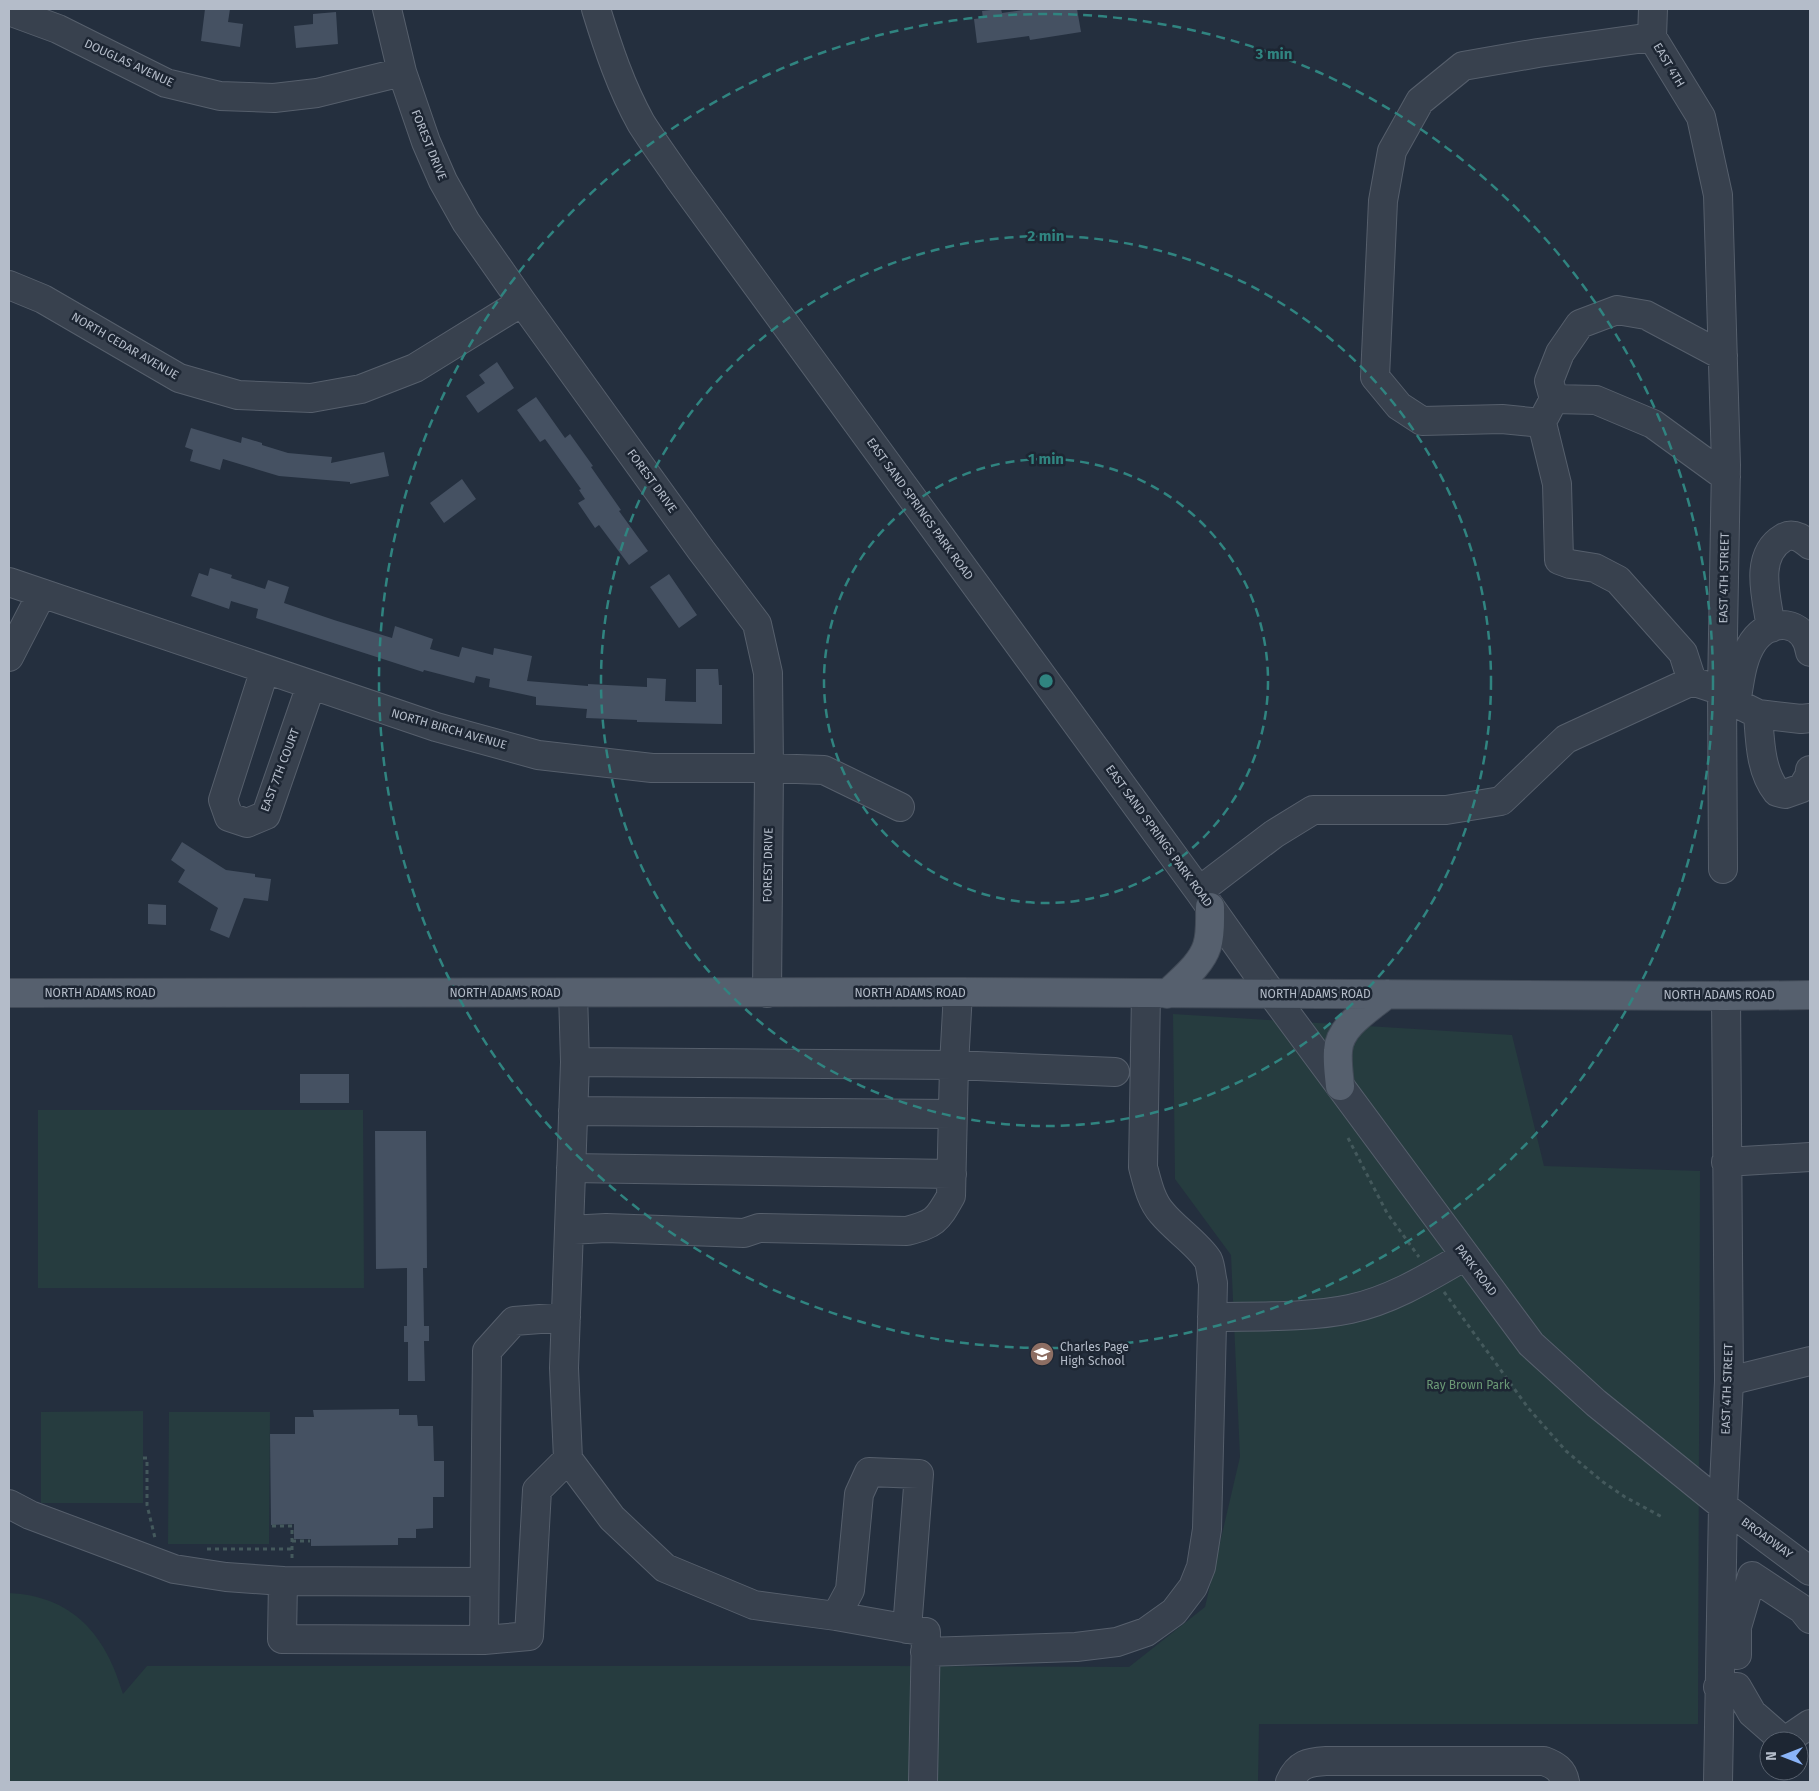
<svg xmlns="http://www.w3.org/2000/svg" width="1819" height="1791" font-family="'Fira Sans',sans-serif">
  <style>
    .green { fill: #263c3f }
    .building { fill: #455162 }
    .lines { fill: none; stroke-linecap: round; stroke-linejoin: round }
    .minor-casing { stroke: #565f6c; stroke-width: 30 }
    .major-casing { stroke: #414a57; stroke-width: 30 }
    .path { stroke: #44595c; stroke-width: 3; stroke-dasharray: 4 4; stroke-linecap: butt }
    .minor { stroke: #38414e; stroke-width: 28 }
    .major { stroke: #56606e; stroke-width: 28 }
    .ring { fill: none; stroke: #308480; stroke-width: 2.5; stroke-dasharray: 9 6 }
    .labels { text-anchor: middle; stroke-width: 5; stroke-linejoin: round; paint-order: stroke }
    .street-label { font-size: 12px; fill: #b4bcc9; stroke: #1d2633 }
    .poi-label { font-size: 12px; fill: #b4bcc9; stroke: #1d2633; text-anchor: start }
    .park-label { font-size: 12px; fill: #6b9a76; stroke: #1d2633 }
    .centre { fill: #308480; stroke: #1d2633; stroke-width: 2.5 }
    .ring-label { font-size: 15px; text-anchor: middle; font-weight: bold; fill: #308480; stroke: #1d2633; stroke-width: 5; stroke-linejoin: round; paint-order: stroke }
  </style>
  <rect width="100%" height="100%" fill="#242f3e"/>
  <path class="green" d="M 1173,1014 L 1512,1035 L 1544,1166 L 1700,1171 L 1698,1724 L 1259,1724 L 1258,1782 L 9,1782 L 9,1593 C 73,1596 106,1635 123,1694 L 147,1666 L 891,1666 L 1129,1667 L 1205,1607 L 1240,1457 L 1231,1255 L 1175,1179 Z
    M 38,1110 L 363,1110 L 364,1288 L 38,1288 Z
    M 143,1411 L 143,1503 L 41,1503 L 41,1412 Z
    M 169,1412 L 270,1412 L 269,1544 L 168,1544 Z"/>
  <path class="building" d="M 205,9 L 230,9 L 228,22 L 243,24 L 240,47 L 201,41 Z
    M 999,9 L 1001,9 L 1002,13 L 1029,9 L 1077,9 L 1081,32 L 1030,40 L 1029,36 L 977,43 L 974,19 L 983,18 L 982,11 Z
    M 336,12 L 338,44 L 296,48 L 294,26 L 313,24 L 313,14 Z
    M 497,362 L 514,388 L 478,413 L 466,396 L 485,383 L 479,375 Z
    M 536,397 L 565,438 L 570,434 L 593,466 L 591,467 L 621,510 L 619,511 L 648,551 L 629,565 L 599,525 L 595,528 L 578,503 L 585,499 L 579,490 L 581,489 L 545,439 L 540,442 L 517,410 Z
    M 191,428 L 241,443 L 242,437 L 262,443 L 262,445 L 288,453 L 332,457 L 331,463 L 384,452 L 389,476 L 350,484 L 350,482 L 279,476 L 223,459 L 220,470 L 190,461 L 193,450 L 185,447 Z
    M 462,479 L 476,499 L 444,523 L 430,503 Z
    M 210,568 L 232,575 L 231,578 L 265,589 L 268,580 L 289,587 L 284,603 L 334,620 L 392,638 L 395,626 L 433,639 L 430,649 L 459,657 L 462,647 L 493,655 L 494,648 L 532,656 L 527,681 L 588,686 L 588,684 L 647,687 L 647,678 L 666,679 L 665,701 L 696,702 L 696,669 L 718,669 L 719,685 L 722,685 L 722,724 L 637,722 L 637,720 L 586,718 L 587,709 L 536,705 L 536,697 L 489,687 L 490,679 L 476,676 L 474,683 L 424,670 L 423,672 L 256,618 L 258,609 L 231,601 L 229,609 L 191,596 L 199,573 L 208,576 Z
    M 669,574 L 697,615 L 679,628 L 650,587 Z
    M 182,842 L 226,870 L 255,874 L 255,877 L 271,879 L 268,901 L 244,898 L 229,938 L 210,930 L 218,908 L 178,882 L 185,870 L 171,860 Z
    M 148,904 L 166,905 L 166,925 L 148,924 Z
    M 300,1074 L 349,1074 L 349,1103 L 300,1103 Z
    M 375,1131 L 426,1131 L 427,1268 L 423,1268 L 424,1326 L 429,1326 L 429,1341 L 424,1341 L 425,1381 L 408,1381 L 408,1342 L 404,1342 L 404,1326 L 407,1326 L 407,1268 L 376,1269 Z
    M 399,1409 L 399,1415 L 417,1415 L 418,1426 L 433,1426 L 434,1461 L 444,1461 L 444,1497 L 433,1497 L 433,1528 L 416,1529 L 416,1538 L 398,1538 L 398,1545 L 311,1546 L 311,1539 L 294,1539 L 294,1524 L 271,1525 L 270,1434 L 295,1434 L 295,1417 L 314,1417 L 313,1410 Z"/>
  <g class="lines">
    <g class="minor-casing">
      <path id="minor" d="M 387,9 L 402,72 L 426,142 L 443,181 L 466,222 L 522,302 L 701,550 L 757,624 L 768,673 L 769,768 L 767,993
        M 596,9 C 608,48 621,87 641,123 C 653,142 667,161 680,180 L 1199,891 L 1272,994 L 1531,1344 L 1596,1403 L 1723,1506 L 1810,1571
        M 1653,9 L 1652,37 L 1701,117 L 1718,195 L 1726,465 L 1722,691 L 1723,869
        M 9,11 L 58,29 L 166,83 L 220,96 L 274,98 L 317,93 L 402,72
        M 1652,37 L 1538,53 L 1463,66 L 1420,101 L 1392,151 L 1383,201 L 1375,377 L 1399,406 L 1422,421 L 1502,419 L 1542,423 L 1557,484 L 1559,560 L 1570,564 L 1595,568 L 1618,580 L 1683,653 L 1692,681
        M 9,285 L 43,299 L 179,378 L 238,395 L 311,398 L 361,389 L 415,368 L 522,302
        M 1554,399 L 1549,381 L 1560,353 L 1580,324 L 1617,310 L 1646,315 L 1723,356
        M 1545,416 L 1554,399 L 1596,400 L 1653,424 L 1726,477
        M 9,582 L 436,727 L 538,755 L 652,768 L 769,768 L 824,770 L 900,807
        M 1771,628 C 1767,599 1753,556 1783,538 C 1793,532 1802,538 1810,545
        M 9,657 L 42,593
        M 265,669 L 223,800 L 229,817 L 247,823 L 266,815 L 311,685
        M 1736,703 C 1740,682 1741,660 1753,642 C 1770,617 1805,619 1810,652
        M 1758,714 C 1760,740 1760,771 1777,792 L 1785,794 L 1802,788 L 1809,776 L 1810,770
        M 1199,891 L 1274,834 L 1313,810 L 1446,810 L 1501,801 L 1566,739 L 1692,681 L 1722,691 L 1736,703 L 1758,714 L 1801,719 L 1810,718
        M 958,992 L 954,1065 L 1115,1072
        M 573,993 L 575,1062 L 564,1368 L 568,1459 L 612,1518 L 665,1568 L 754,1605 L 836,1616 L 926,1632 L 923,1782
        M 573,1111 L 953,1114
        M 1726,1162 L 1810,1157
        M 571,1168 L 952,1174
        M 569,1230 L 606,1228 L 744,1233 L 759,1228 L 907,1231 C 934,1224 937,1221 951,1196 L 954,1065 L 575,1062
        M 566,1317 L 514,1321 L 487,1351 L 484,1640 L 529,1636 L 537,1490 L 568,1459
        M 1212,1317 C 1256,1316 1307,1318 1350,1309 C 1392,1300 1429,1277 1465,1256
        M 1729,1381 L 1810,1361
        M 9,1504 L 30,1515 L 174,1569 L 226,1577 L 283,1581
        M 836,1616 L 850,1590 L 859,1494 L 869,1472 L 919,1474 L 907,1629
        M 484,1640 L 282,1639 L 283,1581 L 484,1582
        M 925,1652 L 1076,1647 L 1117,1642 L 1146,1632 L 1174,1612 L 1193,1587 L 1201,1567 L 1207,1529 L 1213,1283 C 1211,1276 1211,1266 1208,1260 C 1198,1244 1175,1229 1162,1213 C 1151,1201 1147,1182 1143,1167 L 1146,994
        M 1737,1655 L 1737,1627 L 1752,1576 L 1802,1609 L 1810,1619
        M 1718,1687 L 1737,1687 L 1752,1713 L 1784,1741
        M 1785,1741 L 1810,1724
        M 1290,1782 C 1298,1764 1308,1762 1326,1761 L 1544,1761 C 1555,1765 1563,1770 1565,1782
        M 1718,1782 L 1723,1506 L 1729,1381 L 1726,996"/>
    </g>
    <g class="major-casing">
      <path id="major" d="M 9,993 L 958,992 L 1726,996 L 1810,995
        M 1167,994 C 1181,980 1201,965 1207,946 C 1211,934 1210,919 1210,907
        M 1340,1086 C 1339,1075 1337,1063 1338,1051 C 1339,1026 1369,1009 1387,994"/>
    </g>
    <path class="path" d="M 1348,1138 L 1387,1213 L 1419,1257
      M 1444,1292 L 1529,1409 L 1566,1451 L 1603,1482 L 1625,1497 L 1664,1518
      M 143,1458 L 147,1458 L 147,1505 L 155,1538
      M 272,1526 L 292,1526 L 292,1560
      M 292,1541 L 310,1541
      M 207,1549 L 292,1549"/>
    <use href="#minor" class="minor"/>
    <use href="#major" class="major"/>
  </g>
  <g class="ring">
    <circle cx="1046" cy="681" r="222"/>
    <circle cx="1046" cy="681" r="445"/>
    <circle cx="1046" cy="681" r="667"/>
  </g>
  <defs>
    <g id="school-disc" transform="scale(1.25)"><circle r="9.5" fill="#8d6e63" stroke="#1d2633"/><path d="M0-5L7-2L0 1L-7-2ZM-4 1L0 2.5L4 1V4Q0 6-4 4Z" fill="#fff"/></g>
  </defs>
  <g fill-rule="evenodd">
    <use href="#school-disc" x="1042" y="1354"/>
  </g>
  <g class="labels">
    <g class="street-label">
      <text transform="translate(129 63) rotate(25)" y="4">DOUGLAS AVENUE</text>
      <text transform="translate(1669 65) rotate(59)" y="4">EAST 4TH</text>
      <text transform="translate(429 145) rotate(68)" y="4">FOREST DRIVE</text>
      <text transform="translate(125 346) rotate(30)" y="4">NORTH CEDAR AVENUE</text>
      <text transform="translate(652 481) rotate(54)" y="4">FOREST DRIVE</text>
      <text transform="translate(920 509) rotate(54)" y="4">EAST SAND SPRINGS PARK ROAD</text>
      <text transform="translate(1724 578) rotate(-89)" y="4">EAST 4TH STREET</text>
      <text transform="translate(449 729) rotate(16)" y="4">NORTH BIRCH AVENUE</text>
      <text transform="translate(280 770) rotate(-69)" y="4">EAST 7TH COURT</text>
      <text transform="translate(1159 836) rotate(54)" y="4">EAST SAND SPRINGS PARK ROAD</text>
      <text transform="translate(768 865) rotate(-89)" y="4">FOREST DRIVE</text>
      <text x="100" y="997">NORTH ADAMS ROAD</text>
      <text x="505" y="997">NORTH ADAMS ROAD</text>
      <text x="910" y="997">NORTH ADAMS ROAD</text>
      <text x="1315" y="998">NORTH ADAMS ROAD</text>
      <text x="1719" y="999">NORTH ADAMS ROAD</text>
      <text transform="translate(1476 1270) rotate(53)" y="4">PARK ROAD</text>
      <text transform="translate(1727 1389) rotate(-88)" y="4">EAST 4TH STREET</text>
      <text transform="translate(1767 1538) rotate(36)" y="4">BROADWAY</text>
    </g>
    <g class="poi-label">
      <text x="1060" y="1351">Charles Page<tspan x="1060" dy="14">High School</tspan></text>
    </g>
    <g class="park-label">
      <text x="1468" y="1389">Ray Brown Park</text>
    </g>
  </g>
  <circle cx="1046" cy="681" r="8" class="centre"/>
  <g class="ring-label">
    <text x="1274" y="59">3 min</text>
    <text x="1046" y="241">2 min</text>
    <text x="1046" y="464">1 min</text>
  </g>
  <rect width="1819" height="1791" fill="none" stroke="#b4bcc9" stroke-width="20"/>
  <g transform="translate(1784 1756) rotate(270)"><circle r="24" fill="#1d2633" stroke="#59626f"/>
  <path d="M0-4L9 19L0 12L-9 19Z" fill="#8ab4f8"/>
  <text y="-8" font-size="14" font-weight="bold" text-anchor="middle" fill="#b4bcc9">N</text>
  </g>
</svg>
